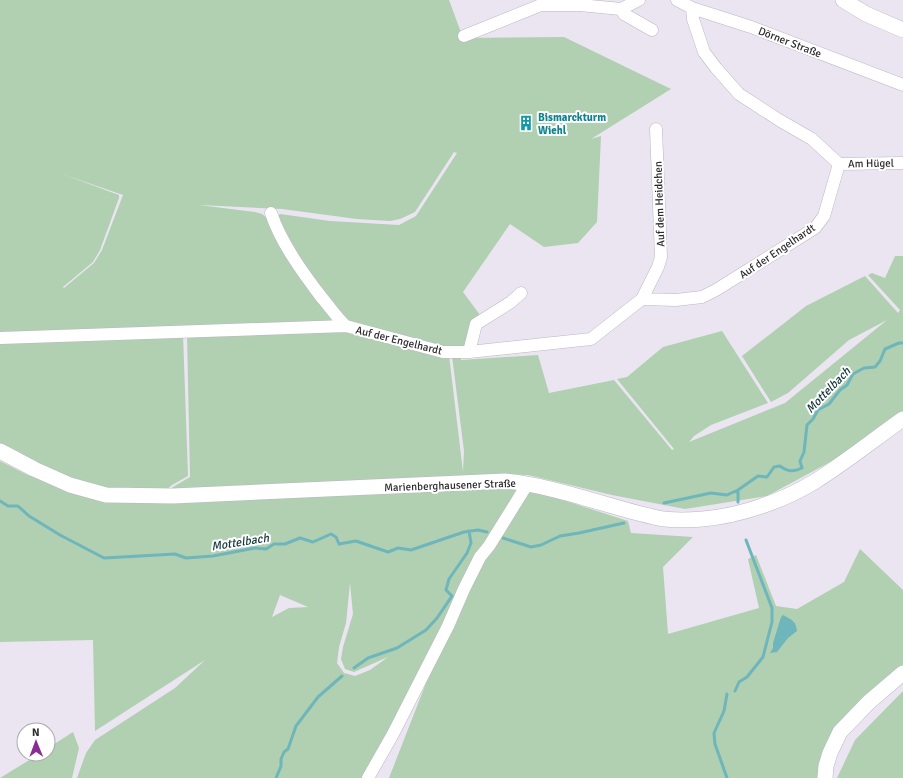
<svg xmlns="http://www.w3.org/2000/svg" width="903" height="778" font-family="Signika,sans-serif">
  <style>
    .green { fill: #b0d0b1; fill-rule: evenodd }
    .water { fill: #6eb6bb }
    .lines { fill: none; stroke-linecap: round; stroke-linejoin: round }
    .stream { stroke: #6eb6bb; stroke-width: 3 }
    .minor-casing { stroke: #bcb7c3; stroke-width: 13 }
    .major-casing { stroke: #bcb7c3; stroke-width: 16 }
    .minor { stroke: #fff; stroke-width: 12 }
    .major { stroke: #fff; stroke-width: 15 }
    .labels { text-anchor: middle; stroke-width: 4; stroke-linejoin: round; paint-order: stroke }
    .street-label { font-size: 11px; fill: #2c2a2f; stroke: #fff }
    .culture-label { font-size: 11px; font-weight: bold; fill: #0d838f; stroke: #fff; text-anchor: start }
    .water-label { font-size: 12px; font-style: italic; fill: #113538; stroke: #fff }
  </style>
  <rect width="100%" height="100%" fill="#eae5f1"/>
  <path class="green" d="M 0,0 L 449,0 L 463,38 L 564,37 L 671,89 L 591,139 L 601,136 L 597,222 L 578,243 L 544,247 L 510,224 L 463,292 L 480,315 L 464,350 L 457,350 L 343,320 L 281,230 L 278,216 L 280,214 L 330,221 L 399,225 L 416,216 L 457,153 L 454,152 L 415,212 L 400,219 L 390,221 L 357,219 L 282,209 L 199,205 L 255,212 L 262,214 L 268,219 L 335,321 L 183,334 L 188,476 L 172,485 L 165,491 L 120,490 L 70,481 L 0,445 ZM 62,174 L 123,195 L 102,250 L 94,263 L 64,288 L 63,287 L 93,262 L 100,250 L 119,198 L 119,195 ZM 6,331 L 23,340 L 4,338 Z
    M 895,256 L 903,256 L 903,412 L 845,454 L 767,496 L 685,509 L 612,495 L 528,475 L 489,474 L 463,476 L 169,491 L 173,487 L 190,477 L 187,334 L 339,330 L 449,355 L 463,472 L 464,451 L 452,356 L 461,357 L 461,360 L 538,355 L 549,393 L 614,380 L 672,450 L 674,449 L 617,379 L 627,377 L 663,347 L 722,331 L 768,403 L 711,425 L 694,436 L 689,442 L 785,403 L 887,320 L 849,340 L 788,393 L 771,402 L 742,356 L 806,306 L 865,276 L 898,313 L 900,310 L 868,275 L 872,273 L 885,278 Z
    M 0,461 L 26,474 L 78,494 L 477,486 L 538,492 L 628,521 L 631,533 L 693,537 L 663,567 L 668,634 L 759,608 L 748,559 L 756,555 L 776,606 L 797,609 L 844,582 L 860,549 L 903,590 L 903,665 L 844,717 L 826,746 L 818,778 L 389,778 L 437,655 L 365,778 L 77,778 L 86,753 L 95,740 L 175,688 L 205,660 L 95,731 L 93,640 L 0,642 ZM 350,583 L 353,614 L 343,647 L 341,659 L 345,669 L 354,672 L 388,657 L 370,670 L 355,676 L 344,673 L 337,663 L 339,647 L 346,623 ZM 280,595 L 308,607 L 289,608 L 272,617 Z
    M 903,691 L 903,778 L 837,778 L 855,740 Z
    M 73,732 L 79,748 L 72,778 L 0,778 L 39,754 L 48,754 L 48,748 Z"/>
  <path class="water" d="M 783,615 C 792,620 796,621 797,631 L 788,638 L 777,652 L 770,653 L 773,648 L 773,643 L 781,617 Z"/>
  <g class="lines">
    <path class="stream" d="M 0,501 L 8,506 L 18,506 L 29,516 L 60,535 L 104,558 L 175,554 L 186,558 L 213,556 L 255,548 L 266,549 L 274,544 L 285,544 L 300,538 L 313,542 L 331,534 L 336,537 L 339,544 L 356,541 L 388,552 L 398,548 L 411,550 L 464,532 L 478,530 L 487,532
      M 738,502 L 738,490
      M 664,503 L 711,493 L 727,495 L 738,490 L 758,476 L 767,477 L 774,467 L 780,466 C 788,472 793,472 802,468 L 800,461 L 804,452 L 807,425 L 813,419 L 818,410 L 829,404 L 840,390 L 847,385 L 853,374 L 864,368 L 875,367 L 880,361 L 885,349 L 899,343 L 903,343
      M 503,538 L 531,547 L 541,545 L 560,536 L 579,533 L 624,523
      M 354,668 L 368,658 L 397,648 L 426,630 L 437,618 L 452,596 L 446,590 L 449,579 L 467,553 L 471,543 L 469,531
      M 735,691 L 739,682 L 747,677 L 763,657 L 772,622 L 772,608 L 746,540
      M 727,694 L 724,711 L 714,733 L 715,744 L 727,778
      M 276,778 L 281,766 L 281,759 L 284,752 L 288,749 L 296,726 L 318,697 L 342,676"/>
    <g class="minor-casing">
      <path id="minor" d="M 677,0 L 692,8 L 751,27 L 903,85
        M 621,9 L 624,14 L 652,30
        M 464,36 L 541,5 L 580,5 L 621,9 L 639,0
        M 839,164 L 903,163
        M 271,213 C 281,243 303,273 322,298 C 330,307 337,318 346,326 L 443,352 L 469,352 L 591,339 L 642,299 L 676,300 L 702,297 L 716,290 L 815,228 L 824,216 L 839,164 L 812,139 L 779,120 L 739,94 L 716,68 L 704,52 L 693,19 L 692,8
        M 642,299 L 658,267 L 661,257 L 656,129
        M 0,338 L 346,326
        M 469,352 L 476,324 L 511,302 L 521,293
        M 368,778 L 393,734 L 448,626 L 464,589 L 480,557 L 489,546 L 528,483"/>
    </g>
    <g class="major-casing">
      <path id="major" d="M 843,0 L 866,14 L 903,30
        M 0,451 L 34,469 L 70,485 L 106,495 L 173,496 L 505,481 C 557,486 607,507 658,518 C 672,521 689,520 703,519 C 739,516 783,501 814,482 C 845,463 873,440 903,419
        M 825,778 L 826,766 L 830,753 L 840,732 L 869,702 L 903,673"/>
    </g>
    <use href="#minor" class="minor"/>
    <use href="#major" class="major"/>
  </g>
  <defs>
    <g id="building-bare" transform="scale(1.2)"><path d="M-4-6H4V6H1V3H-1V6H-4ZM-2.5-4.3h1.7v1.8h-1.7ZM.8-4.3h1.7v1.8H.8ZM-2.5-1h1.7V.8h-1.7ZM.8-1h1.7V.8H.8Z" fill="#0f9aa8" stroke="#fff" stroke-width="2.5" paint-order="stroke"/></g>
  </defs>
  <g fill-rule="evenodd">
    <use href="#building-bare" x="526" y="123"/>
  </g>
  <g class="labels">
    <g class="street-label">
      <text transform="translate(790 42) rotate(21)" y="4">Dörner Straße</text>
      <text transform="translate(871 163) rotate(-1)" y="4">Am Hügel</text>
      <text transform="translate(659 204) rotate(-92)" y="4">Auf dem Heidchen</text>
      <text transform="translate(777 251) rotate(-34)" y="4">Auf der Engelhardt</text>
      <text transform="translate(399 340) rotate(14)" y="4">Auf der Engelhardt</text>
      <text transform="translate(450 485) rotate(-2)" y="4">Marienberghausener Straße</text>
    </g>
    <g class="culture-label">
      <text x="538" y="121">Bismarckturm<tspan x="538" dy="13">Wiehl</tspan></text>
    </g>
    <g class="water-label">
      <text transform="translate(828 390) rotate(-46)" y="4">Mottelbach</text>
      <text transform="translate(240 542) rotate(-9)" y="4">Mottelbach</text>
    </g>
  </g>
  <g transform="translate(36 742) rotate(359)"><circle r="19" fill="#ffffff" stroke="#abaaac"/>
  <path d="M0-3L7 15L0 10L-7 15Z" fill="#8b2c95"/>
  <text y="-6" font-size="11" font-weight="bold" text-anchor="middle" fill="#2c2a2f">N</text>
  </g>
</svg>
